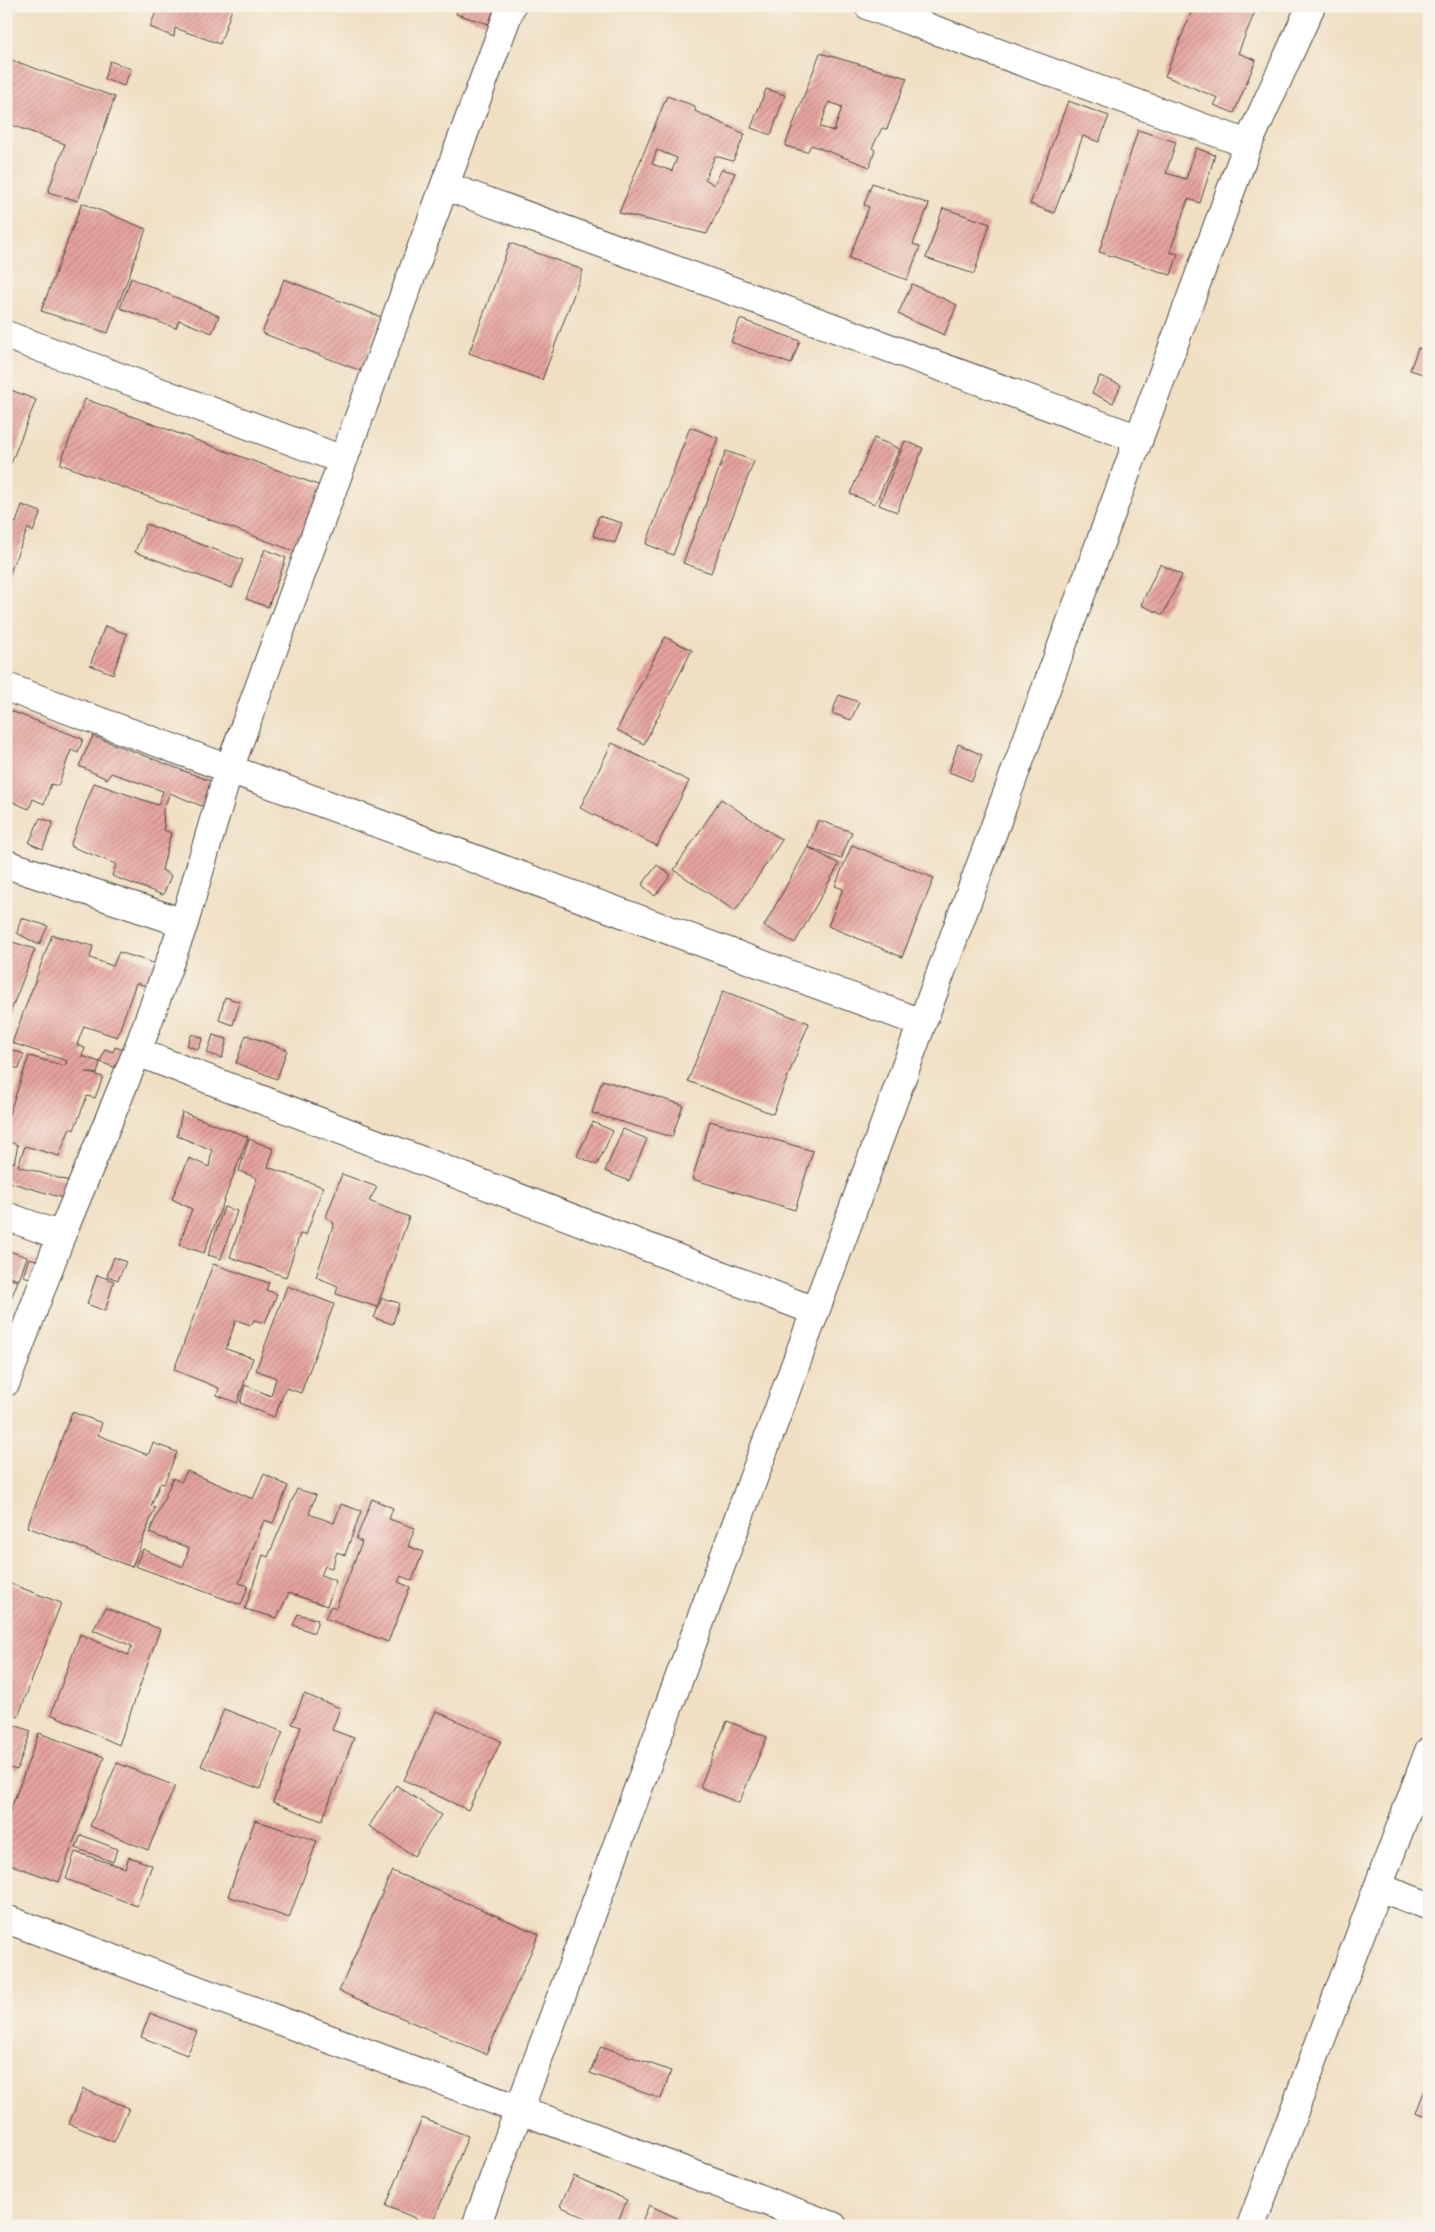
<svg xmlns="http://www.w3.org/2000/svg" width="1435" height="2232" font-family="'Comic Neue',sans-serif">
  <style>
    .building { fill: url(#building-hatch); fill-rule: evenodd }
    .lines { fill: none; stroke-linecap: round; stroke-linejoin: round }
    .street-casing { stroke: #494642; stroke-width: 30 }
    .street { stroke: #fff; stroke-width: 28 }
  </style>
  <defs>
    <pattern id="building-hatch" width="6" height="6" patternUnits="userSpaceOnUse" patternTransform="scale(1.25)"><rect width="6" height="6" fill="#e6a39e"/><path d="M-1 1l2-2M0 6l6-6M5 7l2-2" fill="none" stroke="#bb8581"/></pattern>
  </defs>
  <rect width="100%" height="100%" fill="#f7f3e8"/>
  <filter id="ink" filterUnits="userSpaceOnUse"><feTurbulence type="fractalNoise" baseFrequency=".02" numOctaves="2"/><feDisplacementMap in="SourceGraphic" scale="10" xChannelSelector="R" yChannelSelector="G"/><feConvolveMatrix kernelMatrix="1 2 1 2 8 2 1 2 1" color-interpolation-filters="sRGB"/></filter>
  <filter id="wash" filterUnits="userSpaceOnUse"><feTurbulence type="fractalNoise" baseFrequency=".0096" numOctaves="4" result="noise"/><feDisplacementMap in="SourceGraphic" scale="20" xChannelSelector="R" yChannelSelector="G"/><feGaussianBlur stdDeviation="1.12" result="paint"/><feColorMatrix in="noise" values="0 0 0 0 0 0 0 0 0 0 0 0 0 0 0 0 0 1.4 0 .05"/><feComposite in="paint" operator="in"/></filter>
  <g filter="url(#wash)">
    <rect width="100%" height="100%" fill="#f0dfc2"/>
    <g id="blocks">
      <path class="building" d="M 158,6 L 233,6 L 220,44 L 175,28 L 174,37 L 150,27 Z
        M 458,6 L 495,6 L 489,24 L 456,14 Z
        M 1194,6 L 1266,6 L 1264,12 L 1256,9 L 1238,53 L 1256,60 L 1234,113 L 1214,105 L 1218,98 L 1165,76 Z
        M 820,53 L 907,78 L 887,129 L 882,128 L 872,148 L 875,150 L 870,167 L 811,145 L 807,152 L 785,146 ZM 829,102 L 842,107 L 834,131 L 820,127 Z
        M 6,58 L 115,97 L 78,201 L 48,192 L 65,144 L 6,123 Z
        M 110,61 L 131,69 L 124,86 L 104,79 Z
        M 766,89 L 785,95 L 771,135 L 751,128 Z
        M 667,96 L 695,106 L 695,111 L 745,134 L 733,161 L 715,156 L 705,179 L 714,185 L 722,169 L 735,173 L 707,234 L 619,213 ZM 657,150 L 677,158 L 672,171 L 652,164 Z
        M 1068,101 L 1109,116 L 1099,142 L 1083,136 L 1054,213 L 1030,204 Z
        M 1138,130 L 1176,142 L 1166,173 L 1186,179 L 1196,148 L 1215,155 L 1200,203 L 1188,199 L 1170,252 L 1178,254 L 1171,275 L 1099,252 Z
        M 872,183 L 929,204 L 913,244 L 920,247 L 907,280 L 849,258 L 869,207 L 864,205 Z
        M 82,203 L 146,229 L 108,333 L 41,311 Z
        M 943,208 L 990,224 L 974,274 L 926,258 Z
        M 510,243 L 583,270 L 542,380 L 469,353 Z
        M 131,278 L 219,316 L 212,333 L 179,320 L 176,328 L 120,308 Z
        M 284,279 L 381,317 L 361,371 L 262,333 Z
        M 912,284 L 957,305 L 944,335 L 898,314 Z
        M 740,319 L 800,341 L 791,364 L 731,342 Z
        M 1418,348 L 1429,352 L 1429,376 L 1410,370 Z
        M 1100,376 L 1121,385 L 1113,403 L 1092,393 Z
        M 6,388 L 36,400 L 6,476 Z
        M 85,399 L 326,488 L 302,554 L 60,464 Z
        M 690,427 L 718,438 L 673,555 L 646,544 Z
        M 874,438 L 900,449 L 875,504 L 850,494 Z
        M 905,441 L 923,448 L 897,512 L 879,505 Z
        M 726,451 L 754,461 L 711,573 L 683,563 Z
        M 22,505 L 41,512 L 33,532 L 28,528 L 6,582 L 6,520 L 16,523 Z
        M 599,516 L 622,523 L 615,543 L 593,536 Z
        M 146,524 L 243,560 L 232,588 L 135,552 Z
        M 265,549 L 286,558 L 268,607 L 246,599 Z
        M 1160,564 L 1182,575 L 1163,615 L 1141,605 Z
        M 105,626 L 127,634 L 113,674 L 90,665 Z
        M 665,637 L 692,650 L 644,744 L 617,730 Z
        M 839,695 L 859,702 L 851,720 L 832,713 Z
        M 6,709 L 83,739 L 78,753 L 71,750 L 58,786 L 51,784 L 44,804 L 33,799 L 29,809 L 6,799 Z
        M 93,736 L 213,782 L 204,807 L 170,793 L 163,810 L 164,830 L 171,833 L 162,870 L 171,876 L 163,895 L 112,876 L 116,864 L 70,846 L 94,783 L 158,805 L 163,791 L 111,773 L 107,779 L 79,766 Z
        M 612,743 L 689,781 L 657,846 L 580,808 Z
        M 958,744 L 982,755 L 972,781 L 949,772 Z
        M 721,799 L 782,840 L 735,911 L 674,870 Z
        M 40,818 L 53,822 L 43,849 L 29,843 Z
        M 818,820 L 852,832 L 841,859 L 808,847 L 839,864 L 795,943 L 764,926 L 808,847 Z
        M 852,845 L 934,878 L 902,957 L 828,926 L 843,889 L 835,886 Z
        M 657,865 L 671,875 L 655,896 L 642,885 Z
        M 21,918 L 48,926 L 39,945 L 17,933 Z
        M 52,935 L 93,946 L 90,958 L 113,966 L 119,952 L 156,964 L 148,986 L 136,983 L 117,1037 L 84,1026 L 77,1045 L 85,1048 L 82,1056 L 100,1062 L 97,1074 L 86,1072 L 103,1077 L 95,1098 L 87,1096 L 74,1130 L 70,1128 L 59,1156 L 25,1146 L 18,1166 L 72,1182 L 66,1199 L 6,1181 L 6,1161 L 14,1163 L 18,1145 L 6,1141 L 6,1123 L 29,1056 L 65,1066 L 67,1061 L 12,1043 Z
        M 6,940 L 35,949 L 6,1023 Z
        M 723,991 L 809,1023 L 773,1114 L 688,1081 Z
        M 225,997 L 240,1002 L 233,1025 L 219,1020 Z
        M 192,1034 L 203,1038 L 198,1050 L 187,1045 Z
        M 213,1035 L 227,1039 L 222,1058 L 207,1053 Z
        M 246,1035 L 287,1050 L 277,1079 L 236,1063 Z
        M 115,1047 L 127,1051 L 119,1069 L 100,1062 L 105,1049 L 113,1052 Z
        M 6,1048 L 24,1054 L 19,1069 L 6,1064 Z
        M 602,1080 L 683,1105 L 672,1137 L 592,1113 Z
        M 182,1112 L 248,1137 L 204,1253 L 179,1245 L 192,1209 L 172,1199 L 189,1158 L 209,1167 L 212,1150 L 177,1136 Z
        M 710,1121 L 813,1151 L 795,1210 L 692,1179 Z
        M 593,1122 L 613,1131 L 597,1165 L 577,1156 Z
        M 623,1129 L 647,1139 L 629,1181 L 605,1171 Z
        M 249,1139 L 274,1149 L 268,1167 L 323,1187 L 306,1235 L 300,1234 L 286,1277 L 230,1257 L 257,1178 L 239,1171 Z
        M 342,1174 L 377,1187 L 369,1201 L 409,1217 L 377,1307 L 336,1294 L 338,1286 L 316,1277 L 334,1223 L 326,1217 Z
        M 224,1207 L 237,1211 L 221,1259 L 208,1255 Z
        M 6,1250 L 27,1257 L 19,1280 L 6,1276 Z
        M 114,1257 L 126,1262 L 118,1280 L 107,1276 Z
        M 29,1258 L 39,1261 L 33,1279 L 23,1276 Z
        M 213,1264 L 269,1283 L 266,1290 L 277,1294 L 265,1323 L 254,1320 L 251,1325 L 236,1320 L 226,1349 L 253,1358 L 237,1403 L 217,1395 L 219,1388 L 174,1370 Z
        M 97,1275 L 114,1281 L 105,1311 L 87,1304 Z
        M 6,1278 L 18,1281 L 6,1311 Z
        M 287,1286 L 334,1304 L 301,1393 L 286,1388 L 274,1417 L 240,1403 L 245,1385 L 271,1396 L 276,1378 L 256,1370 Z
        M 382,1298 L 399,1303 L 393,1324 L 374,1318 Z
        M 72,1412 L 102,1423 L 98,1435 L 148,1455 L 153,1443 L 177,1452 L 164,1484 L 160,1483 L 151,1506 L 155,1508 L 132,1567 L 27,1527 Z
        M 187,1471 L 253,1499 L 264,1474 L 288,1486 L 273,1523 L 264,1520 L 239,1583 L 248,1586 L 241,1605 L 135,1566 L 143,1549 L 183,1567 L 189,1548 L 149,1533 L 173,1478 L 181,1482 Z
        M 297,1489 L 316,1495 L 309,1514 L 334,1523 L 341,1504 L 361,1511 L 345,1555 L 337,1552 L 332,1568 L 325,1566 L 321,1575 L 336,1581 L 327,1606 L 289,1593 L 277,1618 L 245,1609 L 263,1555 L 268,1557 Z
        M 372,1499 L 393,1508 L 389,1519 L 415,1528 L 408,1546 L 423,1552 L 412,1581 L 401,1576 L 398,1582 L 410,1587 L 388,1642 L 325,1618 L 331,1606 L 336,1608 L 362,1542 L 356,1539 Z
        M 6,1582 L 61,1603 L 18,1717 L 6,1712 Z
        M 106,1608 L 160,1629 L 119,1745 L 51,1714 L 80,1634 L 128,1655 L 132,1646 L 93,1630 Z
        M 298,1614 L 318,1620 L 314,1633 L 293,1625 Z
        M 304,1694 L 340,1708 L 332,1730 L 354,1738 L 322,1821 L 273,1802 L 301,1727 L 292,1724 Z
        M 224,1709 L 283,1732 L 260,1789 L 201,1766 Z
        M 436,1711 L 501,1741 L 468,1810 L 404,1780 Z
        M 727,1721 L 767,1737 L 739,1803 L 700,1787 Z
        M 6,1722 L 31,1731 L 17,1770 L 6,1767 Z
        M 39,1733 L 104,1757 L 59,1882 L 6,1863 L 6,1822 Z
        M 117,1763 L 175,1786 L 148,1850 L 90,1826 Z
        M 396,1785 L 441,1815 L 414,1856 L 369,1826 Z
        M 255,1820 L 317,1841 L 289,1918 L 228,1896 Z
        M 81,1835 L 117,1849 L 113,1862 L 76,1848 Z
        M 75,1852 L 125,1868 L 129,1857 L 152,1865 L 137,1906 L 66,1879 Z
        M 392,1871 L 539,1934 L 486,2054 L 339,1991 Z
        M 150,2013 L 197,2032 L 187,2055 L 141,2037 Z
        M 601,2046 L 671,2071 L 661,2099 L 590,2073 Z
        M 1429,2078 L 1429,2118 L 1416,2113 Z
        M 83,2089 L 129,2108 L 114,2142 L 69,2124 Z
        M 422,2118 L 468,2136 L 432,2225 L 386,2206 Z
        M 574,2176 L 627,2200 L 616,2226 L 603,2226 L 560,2206 Z
        M 649,2205 L 677,2218 L 673,2226 L 640,2226 Z"/>
    </g>
  </g>
  <g filter="url(#ink)">
    <use href="#blocks" fill-opacity="0" stroke="#494642" stroke-width="1"/>
    <g class="lines">
      <g class="street-casing">
        <path id="street" d="M 869,6 L 1248,144
          M 445,186 L 1139,439
          M 6,335 L 343,460
          M 6,687 L 922,1023
          M 6,864 L 184,923
          M 137,1052 L 815,1311
          M 6,1216 L 61,1236
          M 6,1382 L 61,1236 L 137,1052 L 184,923 L 229,769 L 511,6
          M 1378,1887 L 1429,1906
          M 6,1919 L 833,2226
          M 476,2226 L 1248,144 L 1311,6
          M 1251,2226 L 1429,1751"/>
      </g>
      <use href="#street" class="street"/>
    </g>
  </g>
  <rect width="1435" height="2232" fill="none" stroke="#f7f3e8" stroke-width="25"/>
</svg>
